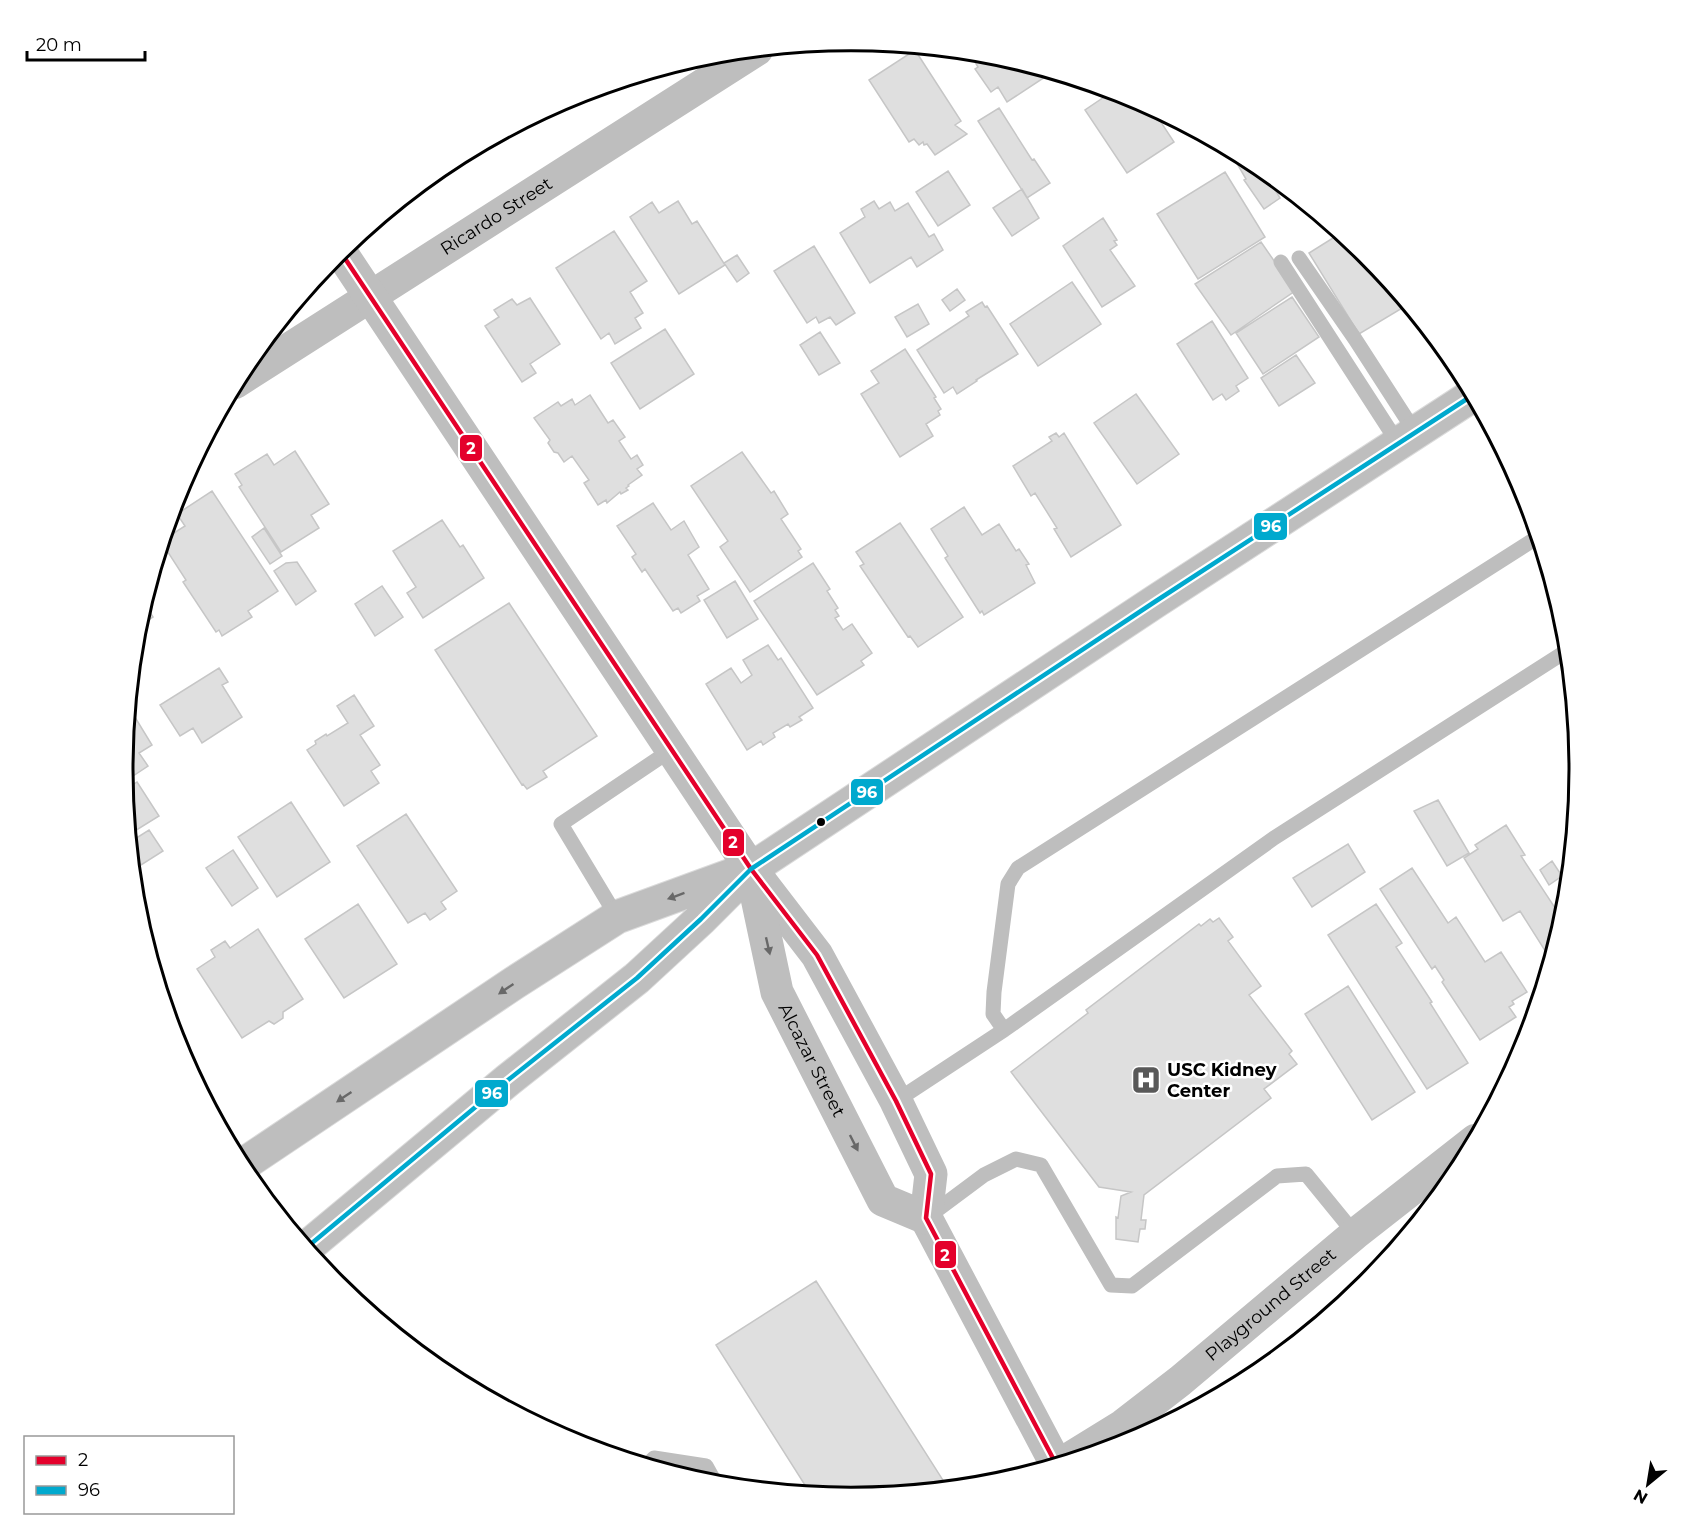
<svg xmlns="http://www.w3.org/2000/svg" width="1702" height="1538" font-family="Montserrat,sans-serif">
  <style>
    .building { fill: #dfdfdf; stroke: #c6c6c6; stroke-width: 1.5 }
    .lines { fill: none; stroke-linecap: round; stroke-linejoin: round }
    .primary-casing { stroke: #dbdbdb; stroke-width: 35 }
    .service { stroke: #bebebe; stroke-width: 15 }
    .minor { stroke: #bebebe; stroke-width: 32 }
    .tertiary { stroke: #bebebe; stroke-width: 33 }
    .primary { stroke: #bebebe; stroke-width: 33 }
    .bus-1-casing { stroke: #fff; stroke-width: 9 }
    .bus-2-casing { stroke: #fff; stroke-width: 9 }
    .bus-1 { stroke: #e4002b; stroke-width: 4.5 }
    .bus-2 { stroke: #00a9ce; stroke-width: 4.5 }
    .oneway { fill: #686868 }
    .bus-dot { fill: #000; stroke: #fff; stroke-width: 2 }
    .labels { text-anchor: middle; stroke-width: 5; stroke-linejoin: round; paint-order: stroke }
    .street-label { font-size: 18px; fill: #000; stroke: #fff }
    .poi-label { font-size: 18px; font-weight: bold; fill: #000; stroke: #fff; text-anchor: start }
    .rim { fill: none; stroke: #000; stroke-width: 3 }
    .line-badge { stroke: #fff; stroke-width: 2 }
    .badge-label { font-size: 16px; text-anchor: middle; font-weight: bold; fill: #fff }
  </style>
  <rect width="100%" height="100%" fill="#fff"/>
  <path class="building" d="M 915,50 L 961,121 L 955,125 L 967,134 L 935,155 L 927,144 L 924,145 L 923,142 L 919,145 L 914,139 L 909,142 L 869,80 Z
    M 969,52 L 993,55 L 1044,70 L 1048,75 L 1007,102 L 998,87 L 991,92 L 975,69 L 978,67 Z
    M 1103,88 L 1130,96 L 1151,107 L 1174,142 L 1127,173 L 1085,110 L 1107,95 Z
    M 999,108 L 1032,160 L 1034,159 L 1050,183 L 1027,198 L 978,121 Z
    M 1228,148 L 1256,163 L 1281,184 L 1274,188 L 1280,198 L 1264,209 L 1244,180 L 1246,179 Z
    M 948,171 L 970,205 L 938,226 L 916,192 Z
    M 1225,172 L 1265,237 L 1198,279 L 1157,214 Z
    M 1022,189 L 1039,218 L 1012,236 L 993,208 Z
    M 678,201 L 692,224 L 697,221 L 725,265 L 679,294 L 630,217 L 652,202 L 659,213 Z
    M 874,201 L 879,209 L 890,202 L 895,211 L 908,203 L 929,237 L 934,234 L 943,250 L 917,267 L 911,257 L 870,283 L 840,233 L 865,217 L 861,209 Z
    M 1103,218 L 1117,240 L 1114,241 L 1117,245 L 1110,250 L 1135,286 L 1102,307 L 1063,246 Z
    M 614,231 L 647,281 L 630,292 L 643,313 L 635,318 L 641,328 L 615,344 L 609,333 L 601,339 L 556,268 Z
    M 1341,233 L 1366,254 L 1397,292 L 1395,293 L 1404,307 L 1359,334 L 1309,253 Z
    M 1261,242 L 1295,291 L 1231,335 L 1195,284 Z
    M 814,246 L 855,313 L 836,325 L 830,317 L 819,323 L 816,317 L 807,323 L 774,271 Z
    M 737,255 L 749,273 L 737,282 L 724,263 Z
    M 1072,282 L 1101,324 L 1038,366 L 1010,324 Z
    M 957,289 L 965,300 L 950,311 L 942,300 Z
    M 1292,297 L 1319,337 L 1263,374 L 1236,333 Z
    M 530,298 L 560,344 L 530,364 L 536,373 L 522,382 L 485,326 L 499,317 L 494,310 L 512,299 L 517,305 Z
    M 982,302 L 985,307 L 987,306 L 1018,354 L 976,380 L 977,381 L 957,394 L 953,387 L 944,393 L 917,350 L 969,316 L 966,312 Z
    M 918,304 L 929,324 L 907,337 L 895,317 Z
    M 1212,321 L 1248,378 L 1236,386 L 1239,391 L 1226,400 L 1222,394 L 1213,400 L 1177,344 Z
    M 665,329 L 694,374 L 640,409 L 611,363 Z
    M 820,332 L 840,363 L 819,375 L 800,345 Z
    M 905,349 L 936,397 L 934,398 L 941,409 L 938,411 L 940,415 L 926,424 L 933,436 L 900,457 L 861,394 L 879,383 L 871,371 Z
    M 1296,355 L 1315,383 L 1279,406 L 1261,378 Z
    M 1136,394 L 1179,454 L 1137,484 L 1094,423 Z
    M 590,395 L 608,423 L 613,420 L 625,437 L 619,441 L 631,459 L 637,455 L 643,465 L 637,469 L 642,475 L 628,485 L 629,486 L 626,488 L 628,490 L 621,494 L 620,492 L 607,503 L 606,500 L 598,505 L 584,483 L 589,480 L 572,456 L 564,462 L 558,453 L 554,452 L 548,443 L 550,440 L 534,418 L 558,402 L 561,406 L 572,399 L 575,405 Z
    M 1056,433 L 1059,437 L 1064,433 L 1121,525 L 1071,557 L 1054,529 L 1057,528 L 1035,493 L 1031,496 L 1013,466 L 1052,441 L 1049,437 Z
    M 295,451 L 329,504 L 311,515 L 319,528 L 281,552 L 239,487 L 242,485 L 235,474 L 267,454 L 274,465 Z
    M 742,452 L 771,493 L 774,491 L 788,514 L 781,519 L 801,549 L 798,551 L 802,557 L 750,592 L 720,547 L 728,541 L 691,486 Z
    M 212,491 L 278,591 L 248,611 L 252,617 L 222,636 L 219,630 L 216,632 L 183,582 L 186,580 L 162,543 L 163,540 L 185,526 L 177,514 Z
    M 653,503 L 671,530 L 684,521 L 699,547 L 688,555 L 709,589 L 697,596 L 700,601 L 681,613 L 678,608 L 673,611 L 645,569 L 642,572 L 632,557 L 636,554 L 617,526 Z
    M 964,507 L 982,535 L 999,524 L 1016,551 L 1019,549 L 1029,564 L 1026,565 L 1035,583 L 984,615 L 982,611 L 980,613 L 945,558 L 948,556 L 931,529 Z
    M 442,520 L 460,547 L 463,545 L 484,578 L 423,618 L 407,593 L 416,587 L 393,551 Z
    M 900,523 L 963,617 L 918,647 L 910,636 L 908,637 L 860,566 L 864,564 L 856,552 Z
    M 264,528 L 282,556 L 270,564 L 252,537 Z
    M 297,562 L 316,591 L 296,605 L 274,571 L 286,563 Z
    M 813,563 L 830,589 L 827,591 L 838,608 L 835,610 L 839,616 L 835,618 L 843,630 L 852,624 L 872,653 L 861,661 L 864,665 L 817,695 L 754,601 Z
    M 735,581 L 758,619 L 727,638 L 704,600 Z
    M 382,586 L 403,617 L 375,636 L 355,604 Z
    M 144,603 L 153,617 L 136,628 L 137,627 Z
    M 509,603 L 597,736 L 543,771 L 547,777 L 527,789 L 523,784 L 522,785 L 435,650 Z
    M 768,645 L 778,660 L 781,658 L 813,708 L 799,717 L 802,720 L 790,727 L 788,724 L 773,733 L 775,737 L 763,745 L 761,741 L 747,750 L 706,684 L 731,668 L 741,683 L 752,675 L 743,660 Z
    M 219,668 L 228,682 L 222,685 L 242,717 L 202,743 L 193,728 L 180,736 L 160,705 Z
    M 354,695 L 374,726 L 360,735 L 380,765 L 371,771 L 379,783 L 344,806 L 307,750 L 316,744 L 315,741 L 326,734 L 327,736 L 348,723 L 337,706 Z
    M 133,714 L 152,745 L 139,753 L 148,766 L 124,782 L 123,769 L 128,718 Z
    M 137,782 L 159,816 L 130,834 L 125,790 Z
    M 1438,800 L 1469,853 L 1447,866 L 1414,811 Z
    M 291,802 L 330,862 L 277,897 L 238,837 Z
    M 406,814 L 457,891 L 441,902 L 446,909 L 430,920 L 425,913 L 408,923 L 357,846 Z
    M 1506,825 L 1525,855 L 1521,856 L 1563,920 L 1552,955 L 1549,957 L 1520,911 L 1503,921 L 1464,858 L 1478,849 L 1475,845 Z
    M 149,830 L 163,851 L 141,865 L 130,849 L 130,842 Z
    M 1348,844 L 1365,872 L 1312,907 L 1293,878 Z
    M 233,850 L 258,888 L 232,906 L 206,868 Z
    M 1552,861 L 1562,876 L 1549,885 L 1540,870 Z
    M 1412,868 L 1448,923 L 1456,917 L 1485,962 L 1501,952 L 1527,992 L 1512,1001 L 1514,1004 L 1509,1007 L 1516,1017 L 1480,1040 L 1442,982 L 1444,980 L 1435,966 L 1432,969 L 1380,889 Z
    M 358,904 L 397,964 L 344,998 L 305,939 Z
    M 1376,904 L 1402,943 L 1396,947 L 1432,1002 L 1430,1003 L 1468,1063 L 1427,1089 L 1328,935 Z
    M 1219,918 L 1233,937 L 1228,941 L 1261,986 L 1249,995 L 1292,1051 L 1289,1054 L 1297,1064 L 1264,1089 L 1271,1098 L 1144,1195 L 1141,1220 L 1146,1220 L 1145,1229 L 1140,1229 L 1138,1242 L 1116,1239 L 1116,1217 L 1118,1218 L 1121,1196 L 1131,1192 L 1099,1187 L 1011,1072 L 1088,1013 L 1086,1010 L 1199,924 L 1201,926 L 1210,919 L 1213,922 Z
    M 258,929 L 303,999 L 283,1012 L 283,1018 L 274,1024 L 269,1021 L 242,1038 L 197,969 L 215,957 L 211,950 L 225,941 L 230,948 Z
    M 1348,986 L 1415,1092 L 1372,1120 L 1305,1014 Z
    M 816,1281 L 948,1488 L 851,1497 L 810,1493 L 716,1345 Z"/>
  <g class="lines">
    <g class="primary-casing">
      <path id="primary" d="M 241,1166 L 514,983 L 617,917 L 743,871
        M 306,1248 L 508,1080 L 637,978 L 701,919 L 751,869 L 1156,601 L 1473,395"/>
    </g>
    <path class="service" d="M 1299,258 L 1355,339 L 1415,432
      M 1281,262 L 1398,443
      M 617,917 L 561,824 L 671,750
      M 1004,1030 L 993,1014 L 994,992 L 1008,884 L 1018,868 L 1538,537
      M 896,1101 L 1004,1030 L 1274,838 L 1568,650
      M 929,1216 L 984,1175 L 1016,1159 L 1041,1165 L 1111,1285 L 1132,1286 L 1277,1176 L 1306,1174 L 1355,1234
      M 647,1465 L 654,1458 L 706,1466 L 716,1484"/>
    <g class="minor">
      <path id="s1" d="M 235,383 L 757,50"/>
      <path id="s2" d="M 1063,1462 L 1123,1425 L 1180,1381 L 1355,1234 L 1475,1140"/>
    </g>
    <g class="tertiary">
      <path d="M 340,251 L 751,869 L 817,955 L 896,1101 L 931,1174 L 926,1218 L 1056,1464"/>
      <path id="s3" d="M 753,879 L 777,992 L 883,1200 L 926,1218"/>
    </g>
    <use href="#primary" class="primary"/>
    <g class="bus-1-casing">
      <path id="bus-1" d="M 340,251 L 751,869 L 817,955 L 896,1101 L 931,1174 L 926,1218 L 1056,1464"/>
    </g>
    <g class="bus-2-casing">
      <path id="bus-2" d="M 306,1248 L 508,1080 L 637,978 L 701,919 L 751,869 L 1156,601 L 1473,395"/>
    </g>
    <use href="#bus-1" class="bus-1"/>
    <use href="#bus-2" class="bus-2"/>
  </g>
  <defs><path id="oneway-solid" d="M-6-.8H1V-3.2L6.5 0L1 3.2V.8H-6Z" transform="scale(1.5)"/></defs>
  <g class="oneway">
    <use href="#oneway-solid" transform="translate(676 896) rotate(160)"/>
    <use href="#oneway-solid" transform="translate(768 946) rotate(77)"/>
    <use href="#oneway-solid" transform="translate(506 989) rotate(146)"/>
    <use href="#oneway-solid" transform="translate(344 1097) rotate(146)"/>
    <use href="#oneway-solid" transform="translate(854 1143) rotate(63)"/>
  </g>
  <defs>
    <g id="hospital-square" transform="scale(1.5)"><rect x="-9" y="-9" width="18" height="18" rx="4" fill="#595959" stroke="#fff"/><path d="M-5-5h3v3.5h4V-5h3V5h-3V1.5h-4V5h-3Z" fill="#fff"/></g>
  </defs>
  <g fill-rule="evenodd">
    <use href="#hospital-square" x="1146" y="1080"/>
  </g>
  <circle class="bus-dot" cx="821" cy="822" r="5"/>
  <g class="labels">
    <g class="street-label">
      <text dy="6" stroke="none"><textPath href="#s1" startOffset="310">Ricardo Street</textPath></text>
      <text dy="6" stroke="none"><textPath href="#s3" startOffset="192">Alcazar Street</textPath></text>
      <text dy="6" stroke="none"><textPath href="#s2" startOffset="261">Playground Street</textPath></text>
    </g>
    <g class="poi-label">
      <text x="1167" y="1076">USC Kidney<tspan x="1167" dy="21">Center</tspan></text>
    </g>
  </g>
  <path d="M0 0H1702V1538H0ZM133 769a718 718 0 1 1 1436 0a718 718 0 1 1-1436 0Z" fill="#fff" fill-rule="evenodd"/>
  <path class="rim" d="M133 769a718 718 0 1 1 1436 0a718 718 0 1 1-1436 0Z"/>
  <g class="line-badge">
    <rect x="459" y="434" width="24" height="28" rx="6" fill="#e4002b"/>
    <rect x="1253" y="512" width="35" height="29" rx="6" fill="#00a9ce"/>
    <rect x="850" y="778" width="34" height="28" rx="6" fill="#00a9ce"/>
    <rect x="722" y="828" width="23" height="29" rx="6" fill="#e4002b"/>
    <rect x="474" y="1079" width="35" height="29" rx="6" fill="#00a9ce"/>
    <rect x="934" y="1240" width="23" height="29" rx="6" fill="#e4002b"/>
  </g>
  <g class="badge-label">
    <text x="471" y="454">2</text>
    <text x="1271" y="532">96</text>
    <text x="867" y="798">96</text>
    <text x="733" y="848">2</text>
    <text x="492" y="1099">96</text>
    <text x="945" y="1261">2</text>
  </g>
  <rect x="24" y="1436" width="210" height="78" fill="#ffffff" stroke="#999999" stroke-width="1.5"/>
  <rect x="36" y="1456" width="30" height="9" fill="#e4002b" stroke="#999999" stroke-width="1.5"/>
  <text x="78" y="1466" font-size="18" fill="#000000">2</text>
  <rect x="36" y="1486" width="30" height="9" fill="#00a9ce" stroke="#999999" stroke-width="1.5"/>
  <text x="78" y="1496" font-size="18" fill="#000000">96</text>
  <g transform="translate(1648 1484) rotate(210)" stroke="#ffffff" stroke-width="4.5" paint-order="stroke">
  <path d="M0-4.5L10 22L0 15L-10 22Z" fill="#000000"/>
  <text y="-9" font-size="16" font-weight="bold" text-anchor="middle" fill="#000000">N</text>
  </g>
  <path d="M27 51v9h118v-9" fill="none" stroke="#000000" stroke-width="3"/>
  <text x="36" y="51" font-size="18" fill="#000000" stroke="#ffffff" stroke-width="4.5" paint-order="stroke">20 m</text>
</svg>
